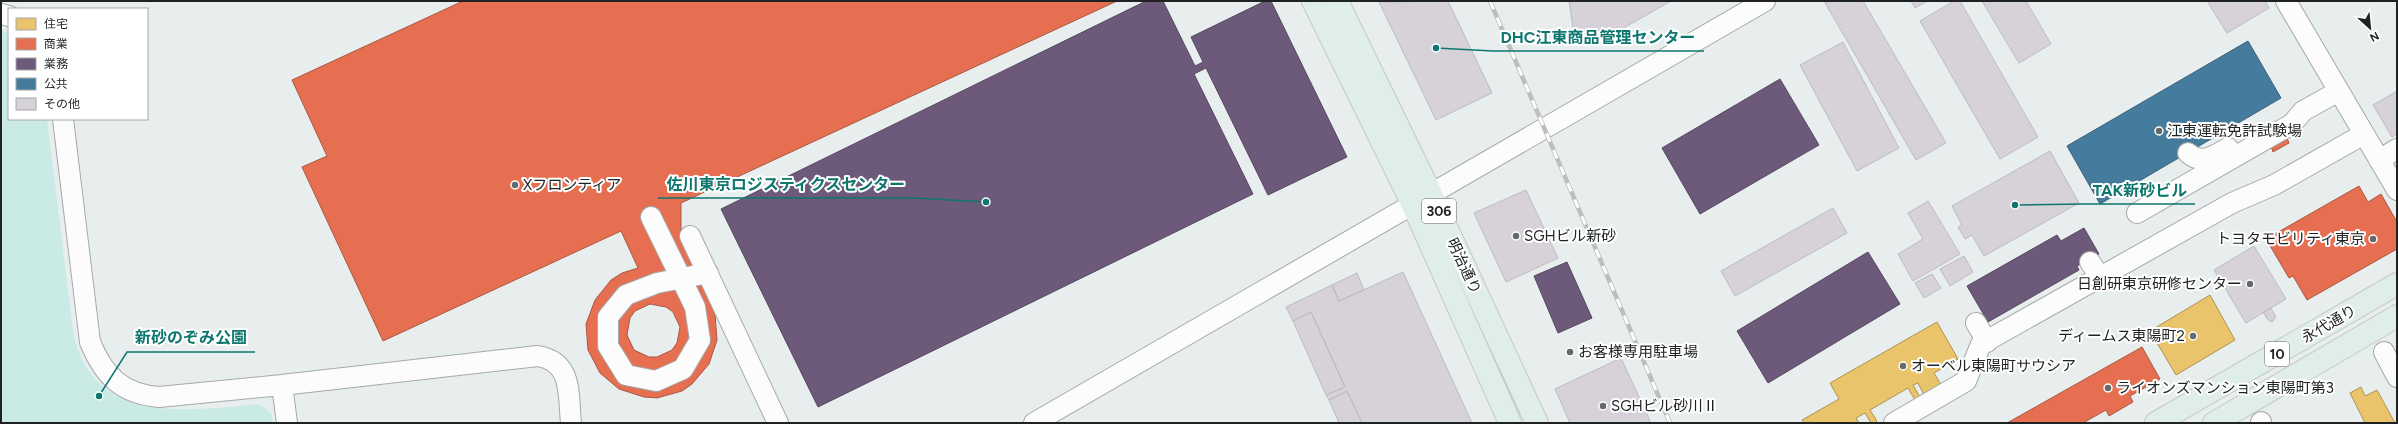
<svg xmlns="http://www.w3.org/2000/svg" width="2398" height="424" font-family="Figtree,'Noto Sans JP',sans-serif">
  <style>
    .green { fill: #caeae5 }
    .homes { fill: #e9c46a; stroke: #ac9354 }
    .shops { fill: #e76f51; stroke: #ab5843; fill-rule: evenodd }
    .offices { fill: #6d597a; stroke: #554860 }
    .public { fill: #457b9d; stroke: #396078 }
    .building { fill: #d7d2d9; stroke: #babcbd }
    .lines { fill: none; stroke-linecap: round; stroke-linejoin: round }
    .minor-casing { stroke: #a5a9a9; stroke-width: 22 }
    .major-casing { stroke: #c6c8c8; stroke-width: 24 }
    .minor { stroke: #fcfcfc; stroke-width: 20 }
    .major { stroke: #dfedeb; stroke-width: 22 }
    .rail-casing { stroke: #bebebe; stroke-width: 4.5 }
    .rail { stroke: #fff; stroke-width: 3; stroke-dasharray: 9; stroke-linecap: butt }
    .poi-dot { fill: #656969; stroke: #fff; stroke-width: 1.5 }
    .labels { text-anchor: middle; stroke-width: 4; stroke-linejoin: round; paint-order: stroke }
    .shield { fill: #fff; stroke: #626464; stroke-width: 1 }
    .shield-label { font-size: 14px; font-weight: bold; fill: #1e2222 }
    .poi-label { font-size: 15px; fill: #1e2222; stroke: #fff; text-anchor: start }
    .street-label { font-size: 15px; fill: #1e2222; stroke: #fff }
    .leader { fill: none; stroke: #0f766e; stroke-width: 1.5 }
    .callout-dot { fill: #0f766e; stroke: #fff; stroke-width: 1.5 }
    .callout-label { font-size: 16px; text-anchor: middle; font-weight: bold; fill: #0f766e; stroke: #fff; stroke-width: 4; stroke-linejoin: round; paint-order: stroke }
  </style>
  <rect width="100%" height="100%" fill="#e8eeed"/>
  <path class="green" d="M 1,30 L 9,34 L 9,119 L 47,119 L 73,331 C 91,424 182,412 259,404 L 271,413 L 273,423 L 1,423 Z"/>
  <path class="homes" d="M 2210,295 L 2235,340 L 2176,375 L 2150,331 Z
    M 1937,322 L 1958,359 L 1934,373 L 1941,385 L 1924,395 L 1918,383 L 1913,385 L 1920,397 L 1915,400 L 1908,388 L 1870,410 L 1877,421 L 1874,423 L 1871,423 L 1865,413 L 1856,418 L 1859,423 L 1804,423 L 1802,420 L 1839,399 L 1830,383 Z
    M 2361,387 L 2365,396 L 2377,390 L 2395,423 L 2365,423 L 2350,393 Z"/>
  <path class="shops" d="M 463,1 L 1117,1 L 681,203 L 681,239 L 715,314 L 717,340 L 709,364 L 692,384 L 682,391 L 657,398 L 644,397 L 619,389 L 600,373 L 588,350 L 586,324 L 595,300 L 611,280 L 622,273 L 638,268 L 621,231 L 383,341 L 302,167 L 327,156 L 292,80 ZM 650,304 L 666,307 L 673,312 L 680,327 L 677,343 L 672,350 L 657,357 L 649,357 L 634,350 L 627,335 L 630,318 L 635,311 Z
    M 2287,138 L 2289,143 L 2273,152 L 2271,146 Z
    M 2359,186 L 2368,202 L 2381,194 L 2397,222 L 2397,249 L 2307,300 L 2293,276 L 2289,278 L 2266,239 Z
    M 2142,347 L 2160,379 L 2130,396 L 2133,402 L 2109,416 L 2106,410 L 2083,423 L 2007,423 Z"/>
  <path class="offices" d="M 1146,1 L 1163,1 L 1195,66 L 1203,62 L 1191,37 L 1265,1 L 1271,1 L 1347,157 L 1268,195 L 1206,68 L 1194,74 L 1253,194 L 818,407 L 721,209 Z
    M 1780,79 L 1819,145 L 1700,214 L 1662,148 Z
    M 2084,228 L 2099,254 L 2077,266 L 2079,270 L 1988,322 L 1967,286 L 2057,235 L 2061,241 Z
    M 1868,252 L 1900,304 L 1768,383 L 1737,331 Z
    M 1567,262 L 1592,318 L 1558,333 L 1534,276 Z"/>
  <path class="public" d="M 2248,41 L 2281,98 L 2100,204 L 2067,146 Z"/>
  <path class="building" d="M 1448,1 L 1492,93 L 1436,120 L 1379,2 Z
    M 1569,1 L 1671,1 L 1620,30 L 1618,28 L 1574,35 Z
    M 1824,1 L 1863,1 L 1946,143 L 1916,160 Z
    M 1911,1 L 1927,1 L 1915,8 Z
    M 1954,1 L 1960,1 L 2038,137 L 2000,159 L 1920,21 Z
    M 1982,1 L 2026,1 L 2051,44 L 2019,63 Z
    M 2207,1 L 2265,1 L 2269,8 L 2227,33 Z
    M 1843,42 L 1899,148 L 1857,171 L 1800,65 Z
    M 2397,91 L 2397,134 L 2392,137 L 2373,105 Z
    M 2050,151 L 2079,203 L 1984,256 L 1972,235 L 1965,239 L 1958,227 L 1962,225 L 1952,206 Z
    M 1526,190 L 1558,258 L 1506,282 L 1474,213 Z
    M 1928,201 L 1960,254 L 1913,281 L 1898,254 L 1923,239 L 1908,213 Z
    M 1833,208 L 1847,233 L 1735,296 L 1721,271 Z
    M 2254,246 L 2286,299 L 2246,323 L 2214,270 Z
    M 1964,256 L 1973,272 L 1950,286 L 1940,269 Z
    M 1403,272 L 1472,423 L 1362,423 L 1347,391 L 1329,400 L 1326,395 L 1345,387 L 1311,312 L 1293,321 L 1286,307 L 1332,285 L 1339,301 Z
    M 1357,273 L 1364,290 L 1339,301 L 1332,285 Z
    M 1932,274 L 1941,288 L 1924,298 L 1915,283 Z
    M 2271,308 L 2276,317 L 2272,322 L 2268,320 L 2263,312 Z
    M 1311,312 L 1345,387 L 1326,395 L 1293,321 Z
    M 1621,358 L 1651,423 L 1570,423 L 1555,389 Z
    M 1347,391 L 1362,423 L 1339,423 L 1329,400 Z"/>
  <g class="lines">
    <g class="minor-casing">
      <path id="minor" d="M 2286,1 L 2397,190
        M 1,14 L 9,16
        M 63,119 L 90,342 C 104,376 122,394 159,397 L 282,385 L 287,423
        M 2188,153 C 2201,165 2214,156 2228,148
        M 2379,160 L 2397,149
        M 2137,213 L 2292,124 L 2303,111 L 2339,91
        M 651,217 L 695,307 L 700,340 L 683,369 L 656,381 L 626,375 L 608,346 L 608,317 L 626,295 L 657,283 L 708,273
        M 690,236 L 778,423
        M 2090,262 L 2100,277
        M 1976,323 L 1987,342
        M 2384,352 L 2397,377
        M 282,385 L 538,356 C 573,362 568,394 571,423
        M 2261,422 L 2261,423
        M 1034,423 L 1765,1
        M 1894,423 L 1966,381 L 1981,344 L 2232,203 L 2274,185 L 2364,134"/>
    </g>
    <g class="major-casing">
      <path id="major" d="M 1313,1 L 1413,205 L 1510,423
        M 1337,1 L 1431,194 L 1537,423
        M 2156,423 L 2397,284
        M 2214,423 L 2397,316"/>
    </g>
    <use href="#minor" class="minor"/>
    <use href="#major" class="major"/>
    <g class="rail-casing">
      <path id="rail" d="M 1490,1 L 1670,423"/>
    </g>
    <use href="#rail" class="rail"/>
  </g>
  <g class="poi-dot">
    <circle cx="2159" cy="131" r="4"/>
    <circle cx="515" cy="185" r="4"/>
    <circle cx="1516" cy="236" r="4"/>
    <circle cx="2373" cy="239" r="4"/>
    <circle cx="2250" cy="284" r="4"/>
    <circle cx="2193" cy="336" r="4"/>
    <circle cx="1570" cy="352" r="4"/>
    <circle cx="1903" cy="366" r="4"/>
    <circle cx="2108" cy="388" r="4"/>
    <circle cx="1603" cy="406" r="4"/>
  </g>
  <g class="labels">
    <g class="shield">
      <rect x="1422" y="199" width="34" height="24" rx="3"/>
      <rect x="2265" y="342" width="24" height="24" rx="3"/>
    </g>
    <g class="shield-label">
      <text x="1439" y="216">306</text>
      <text x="2277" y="359">10</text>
    </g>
    <g class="poi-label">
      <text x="2167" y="136">江東運転免許試験場</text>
      <text x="523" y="190">Xフロンティア</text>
      <text x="1524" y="241">SGHビル新砂</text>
      <text x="2365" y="244" text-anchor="end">トヨタモビリティ東京</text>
      <text x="2242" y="289" text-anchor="end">日創研東京研修センター</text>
      <text x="2185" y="341" text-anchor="end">ディームス東陽町2</text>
      <text x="1578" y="357">お客様専用駐車場</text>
      <text x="1911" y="371">オーベル東陽町サウシア</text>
      <text x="2116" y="393">ライオンズマンション東陽町第3</text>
      <text x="1611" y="411">SGHビル砂川Ⅱ</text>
    </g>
    <g class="street-label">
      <text transform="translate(1464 266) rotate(65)" y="5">明治通り</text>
      <text transform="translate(2329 324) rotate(-30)" y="5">永代通り</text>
    </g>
  </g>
  <path class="leader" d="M1436 48L1493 51H1704M986 202L914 198H658M2015 205L2084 204H2195M99 396L127 352H255"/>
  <g class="callout-dot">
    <circle cx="1436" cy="48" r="4"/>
    <circle cx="986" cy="202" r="4"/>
    <circle cx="2015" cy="205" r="4"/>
    <circle cx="99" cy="396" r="4"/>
  </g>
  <g class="callout-label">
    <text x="1598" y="43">DHC江東商品管理センター</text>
    <text x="786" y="190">佐川東京ロジスティクスセンター</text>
    <text x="2140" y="196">TAK新砂ビル</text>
    <text x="191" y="343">新砂のぞみ公園</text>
  </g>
  <rect width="2398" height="424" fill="none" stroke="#1e2222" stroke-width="4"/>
  <rect x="8" y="8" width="140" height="112" fill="#ffffff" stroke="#a5a7a7"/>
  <rect x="16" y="18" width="20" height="12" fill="#e9c46a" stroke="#a5a7a7"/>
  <text x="44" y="28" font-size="12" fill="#1e2222">住宅</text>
  <rect x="16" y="38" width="20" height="12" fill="#e76f51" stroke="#a5a7a7"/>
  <text x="44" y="48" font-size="12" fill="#1e2222">商業</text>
  <rect x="16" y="58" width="20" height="12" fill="#6d597a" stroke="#a5a7a7"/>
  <text x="44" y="68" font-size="12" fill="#1e2222">業務</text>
  <rect x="16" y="78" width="20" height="12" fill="#457b9d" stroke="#a5a7a7"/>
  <text x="44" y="88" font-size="12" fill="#1e2222">公共</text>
  <rect x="16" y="98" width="20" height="12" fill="#d7d2d9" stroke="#a5a7a7"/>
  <text x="44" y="108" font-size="12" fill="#1e2222">その他</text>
  <g transform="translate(2370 28) rotate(153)" stroke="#ffffff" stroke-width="3" paint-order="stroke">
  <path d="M0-3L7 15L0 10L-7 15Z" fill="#1e2222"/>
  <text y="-6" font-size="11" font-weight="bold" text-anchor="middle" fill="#1e2222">N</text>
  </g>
</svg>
